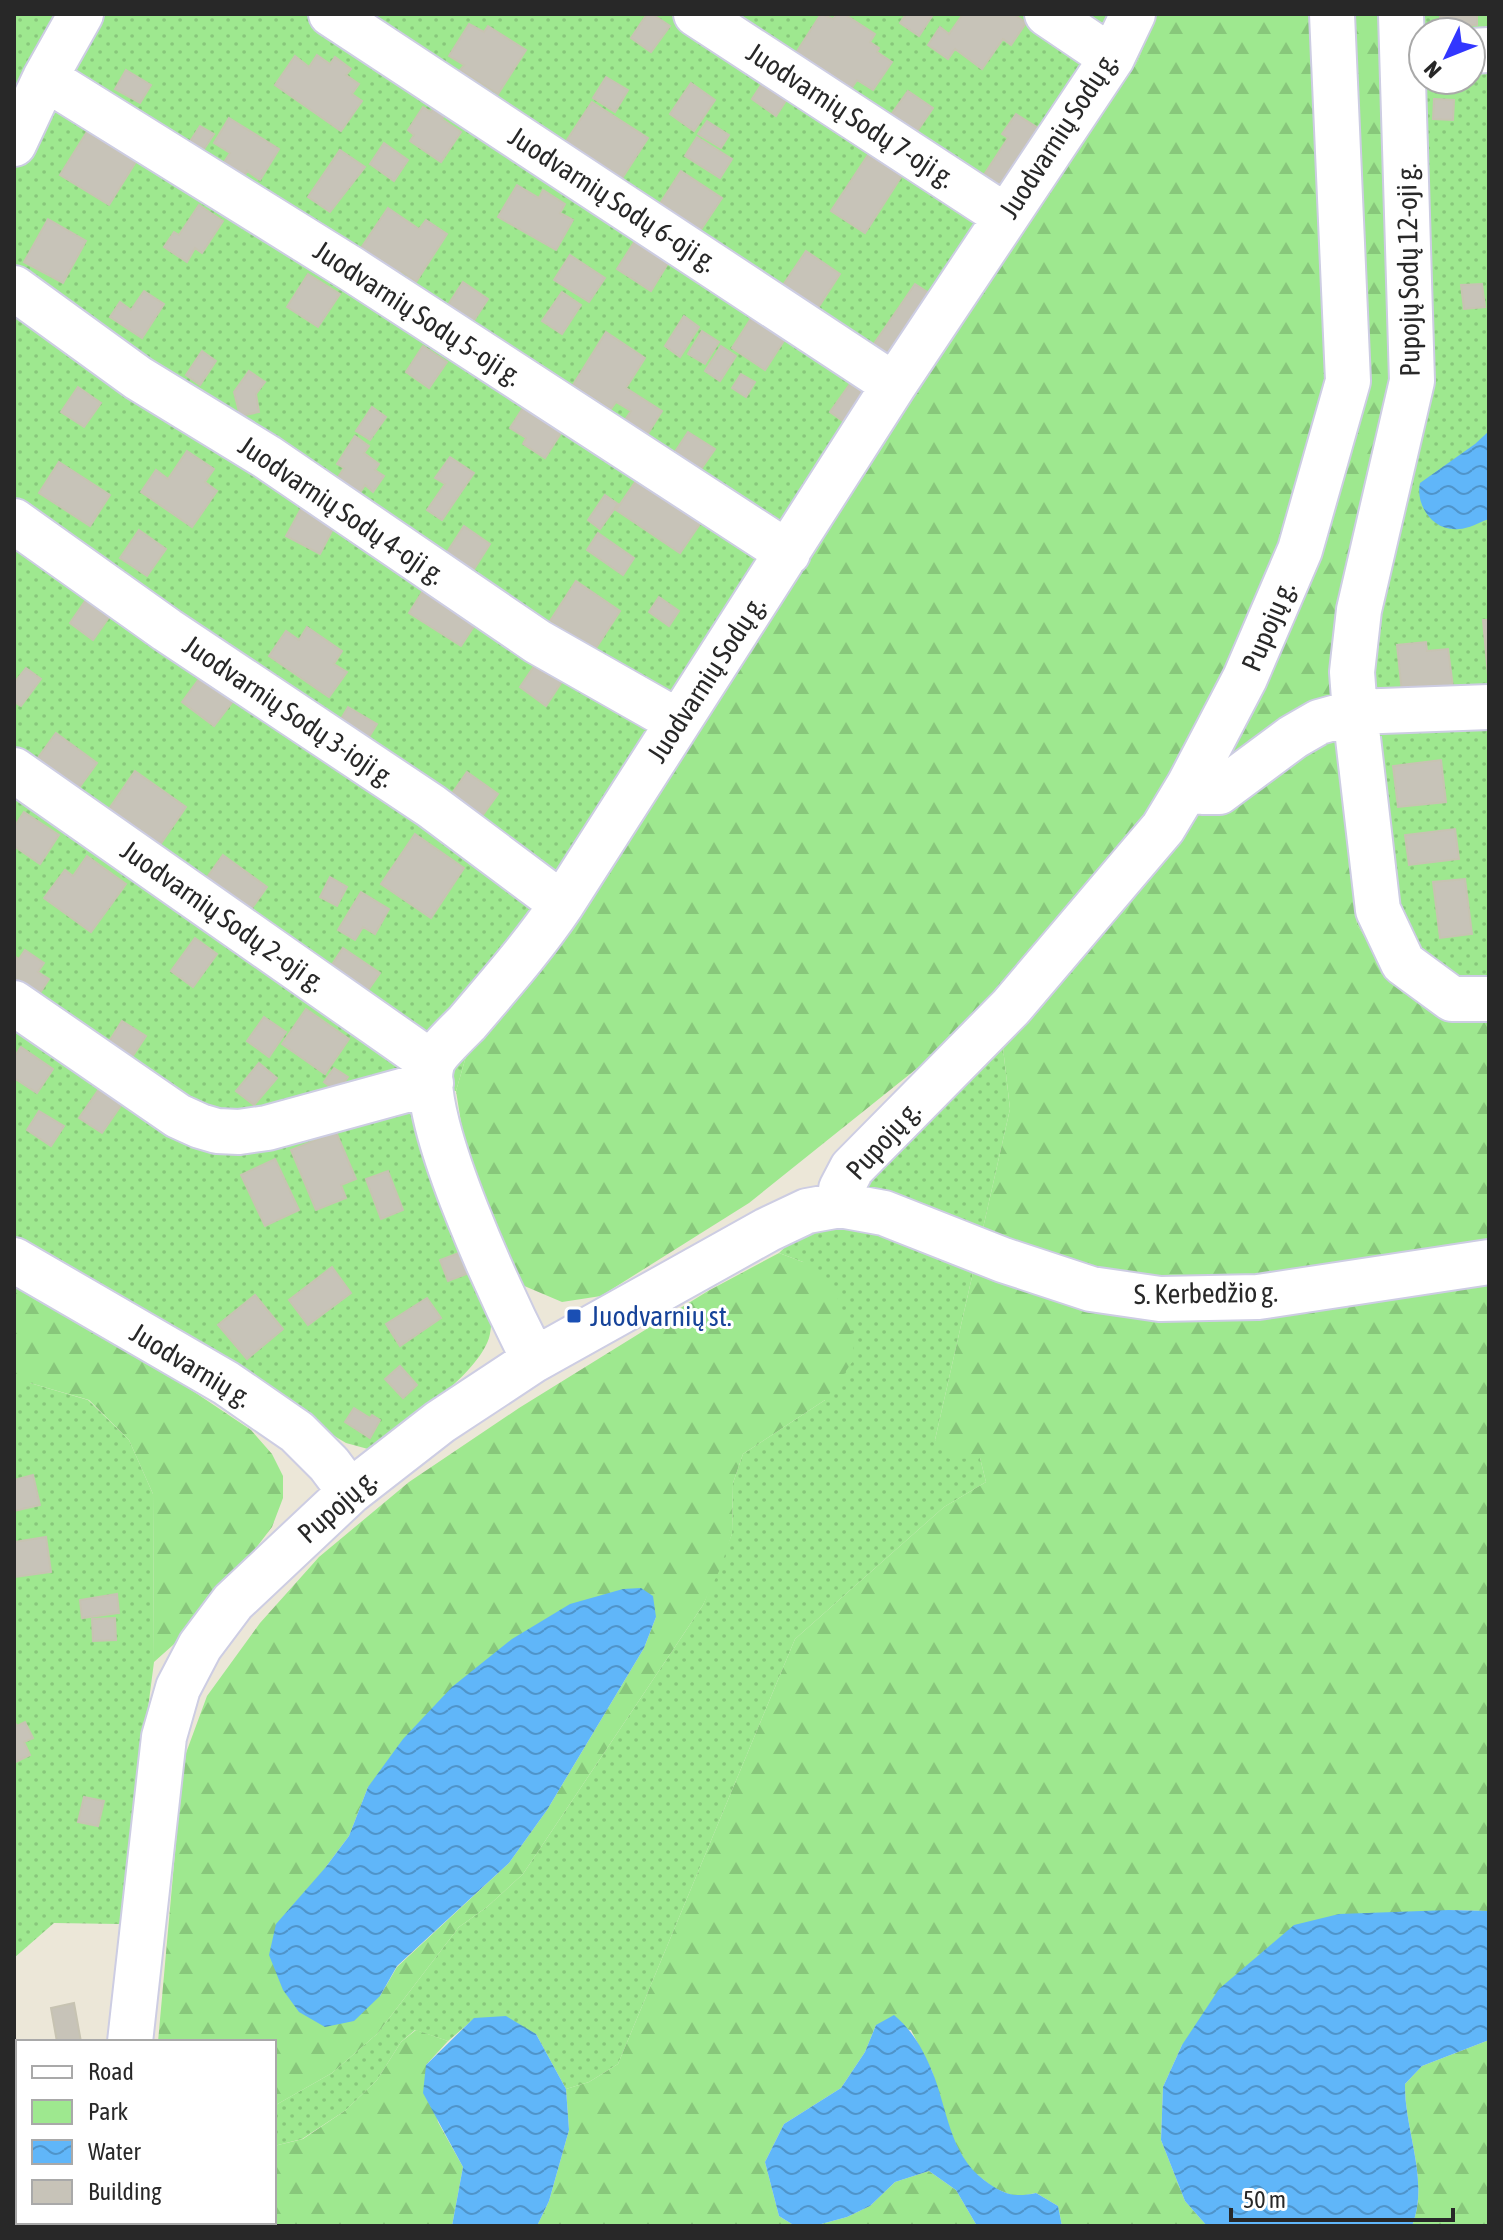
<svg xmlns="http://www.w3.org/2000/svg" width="1503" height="2240" font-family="'Asap Condensed',sans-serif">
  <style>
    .green { fill: url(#green-dots); fill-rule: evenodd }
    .forest { fill: url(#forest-firs); fill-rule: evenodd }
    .water { fill: url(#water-waves) }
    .building { fill: #c7c3b8; stroke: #c7c3b2; stroke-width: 2 }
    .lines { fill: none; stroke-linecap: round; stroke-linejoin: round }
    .minor-casing { stroke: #cdcde3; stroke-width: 48 }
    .minor { stroke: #fff; stroke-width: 44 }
    .transit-dot { fill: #1a4fb4; stroke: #fff; stroke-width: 3 }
    .labels { text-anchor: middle; stroke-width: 6; stroke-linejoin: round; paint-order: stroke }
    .street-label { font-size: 28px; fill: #282828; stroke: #fff }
    .transit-label { font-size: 28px; fill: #164399; stroke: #fff; text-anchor: start }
  </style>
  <defs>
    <pattern id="green-dots" width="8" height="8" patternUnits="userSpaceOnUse" patternTransform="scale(2)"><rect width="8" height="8" fill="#9ee88f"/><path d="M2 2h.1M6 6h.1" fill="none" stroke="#88c77b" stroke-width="1.8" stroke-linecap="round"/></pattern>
    <pattern id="forest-firs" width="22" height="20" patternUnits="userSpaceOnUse" patternTransform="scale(2)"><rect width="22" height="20" fill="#9ee88f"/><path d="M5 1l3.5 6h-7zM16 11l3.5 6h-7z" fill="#88c77b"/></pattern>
    <pattern id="water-waves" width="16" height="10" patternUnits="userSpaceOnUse" patternTransform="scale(2)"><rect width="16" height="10" fill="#60b6f9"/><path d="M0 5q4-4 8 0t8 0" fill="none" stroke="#4f94ca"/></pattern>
  </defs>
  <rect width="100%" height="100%" fill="#ece7d8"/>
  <path class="green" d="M 14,14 L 1155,14 L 1138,61 L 564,916 L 469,1046 L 456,1091 L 424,1092 L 493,1307 C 491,1317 492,1328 489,1338 C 477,1375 408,1421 378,1446 L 368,1449 L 346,1443 L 14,1245 Z
    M 1385,14 L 1489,14 L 1489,1014 L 1456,1016 L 1401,991 L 1357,925 L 1336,638 ZM 1423,32 L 1471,32 L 1471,80 L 1423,80 Z
    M 1002,1039 L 1010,1109 L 935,1440 L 980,1458 L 986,1482 L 944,1507 L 795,1639 L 618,2064 L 589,2082 L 566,2089 L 536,2034 L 475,2018 L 448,2041 L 415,2030 L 401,2042 L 377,2080 L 346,2110 L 302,2139 L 274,2146 L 274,2106 L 332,2073 L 377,2034 L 459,1927 L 487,1907 L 523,1874 L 703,1605 L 732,1534 L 733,1483 L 743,1454 L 825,1400 L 803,1262 L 779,1253 Z
    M 14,1383 L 30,1383 L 88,1400 L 129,1440 L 153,1494 L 154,1662 L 120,1924 L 54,1923 L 14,1958 Z"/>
  <path class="forest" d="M 1155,14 L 1385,14 L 1396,342 L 1336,638 L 1357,925 L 1401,991 L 1456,1016 L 1489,1014 L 1489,1911 L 1449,1910 L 1182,2045 L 1163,2087 L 1161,2140 L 1185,2201 L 1207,2226 L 1062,2226 L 1058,2206 L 1036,2193 L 1016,2197 L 994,2188 L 970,2169 L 952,2139 L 932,2071 L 911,2030 L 876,2025 L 865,2052 L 841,2088 L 784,2124 L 765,2162 L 779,2216 L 795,2226 L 537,2226 L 549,2201 L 569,2130 L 566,2089 L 589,2082 L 618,2064 L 795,1639 L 944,1507 L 986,1482 L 980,1458 L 949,1459 L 935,1440 L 1010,1109 L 1002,1039 L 980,1018 L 749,1203 L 601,1296 L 562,1302 L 522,1285 L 468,1166 L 456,1091 L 469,1046 L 564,916 L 1138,61 Z
    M 779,1253 L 803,1262 L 837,1297 L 854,1339 L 853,1361 L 825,1400 L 743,1454 L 733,1483 L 732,1534 L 720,1569 L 703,1605 L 523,1874 L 487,1907 L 459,1927 L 377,2034 L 332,2073 L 274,2106 L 274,2042 L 158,2042 L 180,1797 L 186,1753 L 207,1696 L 260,1623 L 319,1557 L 409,1482 L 519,1408 L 708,1291 ZM 656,1617 L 644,1648 L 547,1810 L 509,1863 L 397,1967 L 380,1996 L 325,1868 L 349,1836 L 368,1787 Z
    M 14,1284 L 172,1377 L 251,1430 L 272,1454 L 283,1476 L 283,1498 L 272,1527 L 201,1620 L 154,1662 L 153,1494 L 129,1440 L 89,1400 L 30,1383 L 14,1383 Z
    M 416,2030 L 448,2041 L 426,2065 L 438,2122 L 463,2167 L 452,2226 L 14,2226 L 14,2157 L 18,2154 L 18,2222 L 274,2222 L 274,2146 L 303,2139 L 346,2110 L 377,2080 L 401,2042 Z
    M 1489,2040 L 1489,2226 L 1412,2226 C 1430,2180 1404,2130 1405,2084 L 1422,2066 Z
    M 929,2171 L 956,2190 L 977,2226 L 814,2226 L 847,2217 L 870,2206 L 895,2182 Z"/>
  <path class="water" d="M 1489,431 L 1489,519 C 1480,522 1468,529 1459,529 C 1433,532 1415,505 1420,483 L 1475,444 Z
    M 641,1588 L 653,1596 L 656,1617 L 644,1648 L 547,1810 L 509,1863 L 397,1966 L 380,1996 L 354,2021 L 325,2027 L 299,2012 L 283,1990 L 269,1955 L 276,1924 L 325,1868 L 349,1836 L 368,1787 L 403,1739 L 452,1687 L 512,1639 L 570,1604 L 623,1589 Z
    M 1449,1910 L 1489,1911 L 1489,2040 L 1422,2066 L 1405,2084 C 1404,2130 1430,2180 1412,2226 L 1207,2226 L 1185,2201 L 1161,2140 L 1163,2087 L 1182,2045 L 1219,1989 L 1294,1925 L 1339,1914 Z
    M 894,2015 C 912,2030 923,2049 932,2071 C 948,2110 949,2153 984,2180 C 1003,2194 1013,2198 1036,2193 L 1058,2206 L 1062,2226 L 977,2226 L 956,2190 L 929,2171 L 895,2182 L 870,2206 L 847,2217 L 814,2226 L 795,2226 L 779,2216 L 765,2162 L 784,2124 L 841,2088 L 865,2052 L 876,2025 Z
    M 506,2016 L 536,2034 L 566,2089 L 569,2130 L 549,2201 L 537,2226 L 452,2226 L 463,2167 L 423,2093 L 426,2065 L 474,2018 Z"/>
  <path class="building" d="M 647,14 L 652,14 L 670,26 L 651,52 L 631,38 Z
    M 821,14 L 833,19 L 837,14 L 844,14 L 875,34 L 870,42 L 879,48 L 877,52 L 892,62 L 873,90 L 857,80 L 849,92 L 794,56 Z
    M 906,14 L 929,14 L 932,16 L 919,36 L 900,23 Z
    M 963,14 L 1014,14 L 1026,23 L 1011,45 L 1003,39 L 982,69 L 955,49 L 948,59 L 928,45 L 940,27 L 949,34 Z
    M 1440,14 L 1477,14 L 1477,25 L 1440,25 Z
    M 469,24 L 484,32 L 488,26 L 526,50 L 498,94 L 460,70 L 464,65 L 449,56 Z
    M 317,55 L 330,64 L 335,57 L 351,69 L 346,75 L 359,84 L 352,94 L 362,101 L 341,131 L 275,85 L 295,56 L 309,67 Z
    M 126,70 L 151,85 L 140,103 L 115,89 Z
    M 606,77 L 628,90 L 615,112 L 593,98 Z
    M 765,79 L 789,96 L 776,116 L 752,99 Z
    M 691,83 L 715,100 L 694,131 L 670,114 Z
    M 908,91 L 933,108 L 914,136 L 888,119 Z
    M 1434,99 L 1454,100 L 1453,120 L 1433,119 Z
    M 592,102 L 648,138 L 619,183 L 563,146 Z
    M 436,104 L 447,111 L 442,119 L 461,132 L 441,162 L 410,141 L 414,135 L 408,130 L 423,107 L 431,112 Z
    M 1016,114 L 1043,131 L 999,198 L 978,184 L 1008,138 L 1002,134 Z
    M 229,118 L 279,149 L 260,180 L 247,171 L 244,177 L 223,164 L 230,153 L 214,143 Z
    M 707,121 L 729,135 L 721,148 L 698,134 Z
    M 200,126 L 214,134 L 200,155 L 187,146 Z
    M 88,130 L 137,160 L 109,205 L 60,175 Z
    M 697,137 L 732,159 L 720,178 L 685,156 Z
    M 384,143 L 408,160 L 394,181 L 370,164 Z
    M 340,150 L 365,167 L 330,212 L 308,197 Z
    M 870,152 L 903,174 L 865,233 L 831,211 Z
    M 681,171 L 722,198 L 694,240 L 654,213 Z
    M 517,185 L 539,198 L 543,190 L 565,204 L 560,213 L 573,220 L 556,250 L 498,217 Z
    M 199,205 L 223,221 L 202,253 L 195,248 L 187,262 L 164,247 L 174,232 L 179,235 Z
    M 388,208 L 419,229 L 426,220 L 447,234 L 416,282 L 402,272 L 398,278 L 359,251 Z
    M 48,219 L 86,241 L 63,283 L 24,262 Z
    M 640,233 L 673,255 L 651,291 L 617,269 Z
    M 806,251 L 840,274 L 812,317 L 777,294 Z
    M 570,255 L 605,278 L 589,302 L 554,280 Z
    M 308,274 L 340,294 L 318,327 L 287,307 Z
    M 463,282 L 488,299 L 467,331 L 442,314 Z
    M 915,284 L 940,300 L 893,367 L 869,351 Z
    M 1482,284 L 1485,307 L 1464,309 L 1461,285 Z
    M 144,291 L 164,304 L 142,338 L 110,317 L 120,302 L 131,310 Z
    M 562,292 L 581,305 L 562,334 L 542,321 Z
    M 754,314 L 787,336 L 765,370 L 732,348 Z
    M 684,316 L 699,327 L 680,357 L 665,346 Z
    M 702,331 L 719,342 L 705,364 L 688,354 Z
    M 606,332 L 645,358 L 626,388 L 662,411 L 647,435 L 625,420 L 631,411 L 616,402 L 611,409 L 573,385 Z
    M 423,346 L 447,362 L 429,388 L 406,372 Z
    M 721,346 L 736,356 L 720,381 L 705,371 Z
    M 202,351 L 216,361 L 200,385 L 186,375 Z
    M 249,371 L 265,382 L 256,394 L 259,412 L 240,416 L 234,392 Z
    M 741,374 L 755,382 L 746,397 L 732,388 Z
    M 850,384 L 870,398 L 850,426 L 830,412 Z
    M 78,387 L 101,403 L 84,427 L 61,412 Z
    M 525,405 L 563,430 L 545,458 L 523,444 L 526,438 L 510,428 Z
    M 372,407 L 386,417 L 370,440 L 356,431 Z
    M 688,432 L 715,449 L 697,475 L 671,458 Z
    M 355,436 L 369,446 L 364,453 L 379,464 L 375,470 L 384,476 L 373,492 L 365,485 L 355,500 L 333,485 L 344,468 L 337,464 Z
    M 187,451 L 214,469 L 205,482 L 217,491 L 192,527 L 141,492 L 156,470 L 168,479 Z
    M 450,457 L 474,473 L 442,520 L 427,510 L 445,484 L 435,478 Z
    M 59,462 L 110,495 L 90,526 L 39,493 Z
    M 638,478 L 702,521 L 680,553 L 616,510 Z
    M 605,495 L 618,504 L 600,529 L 588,520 Z
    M 302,507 L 335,525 L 320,554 L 286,536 Z
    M 464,526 L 490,544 L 469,577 L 442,560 Z
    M 139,530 L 166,549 L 147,576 L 120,558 Z
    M 598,533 L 634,558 L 623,575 L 587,550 Z
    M 576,581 L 620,611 L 589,659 L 560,641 L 566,632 L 550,621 Z
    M 428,583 L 480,617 L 461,646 L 409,613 Z
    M 90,594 L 114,610 L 93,640 L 70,623 Z
    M 659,597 L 679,611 L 669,626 L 649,612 Z
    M 1483,620 L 1489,620 L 1489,687 Z
    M 307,627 L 342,651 L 334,664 L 347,672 L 329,697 L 269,656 L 286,631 L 299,640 Z
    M 1426,642 L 1427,651 L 1448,649 L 1453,687 L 1402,693 L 1397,645 Z
    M 537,662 L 563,680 L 546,706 L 520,687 Z
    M 26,668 L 41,679 L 21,706 L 14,702 L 14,683 Z
    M 202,675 L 234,700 L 214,726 L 182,702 Z
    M 348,707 L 377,724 L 364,745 L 335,729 Z
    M 56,733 L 97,763 L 73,796 L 32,766 Z
    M 1441,760 L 1446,802 L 1398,807 L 1393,766 Z
    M 135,771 L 186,807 L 153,855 L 102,819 Z
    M 467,772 L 498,794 L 480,819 L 449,798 Z
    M 24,812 L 59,835 L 40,864 L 14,846 L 14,827 Z
    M 1455,829 L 1459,859 L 1409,865 L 1405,835 Z
    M 415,834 L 464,868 L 431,918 L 381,884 Z
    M 223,855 L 267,887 L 242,922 L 198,890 Z
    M 87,856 L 126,884 L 91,932 L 44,898 L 65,870 L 73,876 Z
    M 330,877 L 347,887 L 337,906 L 320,897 Z
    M 1465,879 L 1472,934 L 1440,938 L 1433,882 Z
    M 361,892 L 389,909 L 375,934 L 363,927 L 355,940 L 338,930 Z
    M 195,938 L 217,954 L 193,987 L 171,971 Z
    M 343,948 L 380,973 L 362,999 L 325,975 Z
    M 25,950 L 44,963 L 38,972 L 49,979 L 34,1002 L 14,997 L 14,956 L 19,959 Z
    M 306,1009 L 349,1039 L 325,1074 L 282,1044 Z
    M 264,1017 L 286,1032 L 269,1057 L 247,1041 Z
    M 122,1021 L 146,1036 L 128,1063 L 105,1048 Z
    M 21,1047 L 53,1069 L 37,1093 L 14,1078 L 14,1057 Z
    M 259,1063 L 277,1078 L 254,1105 L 236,1091 Z
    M 334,1068 L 348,1077 L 337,1092 L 324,1082 Z
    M 101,1086 L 124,1101 L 102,1133 L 79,1118 Z
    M 39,1111 L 64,1126 L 51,1146 L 27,1130 Z
    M 336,1132 L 356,1179 L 341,1185 L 346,1198 L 316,1210 L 291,1150 Z
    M 275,1159 L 299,1210 L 265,1226 L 241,1175 Z
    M 388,1171 L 403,1210 L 381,1219 L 366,1179 Z
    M 464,1251 L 472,1272 L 448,1281 L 440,1260 Z
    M 332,1267 L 351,1293 L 308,1325 L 289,1300 Z
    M 255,1295 L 283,1329 L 247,1359 L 218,1325 Z
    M 427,1298 L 441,1318 L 400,1346 L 386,1324 Z
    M 400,1366 L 417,1385 L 403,1398 L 385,1379 Z
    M 354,1408 L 370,1418 L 372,1415 L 380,1420 L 370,1438 L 345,1422 Z
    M 33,1475 L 40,1505 L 14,1511 L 14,1480 Z
    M 46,1537 L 51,1572 L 14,1577 L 14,1542 Z
    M 117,1594 L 119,1613 L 82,1618 L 80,1600 Z
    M 115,1618 L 116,1640 L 93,1641 L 92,1619 Z
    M 14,1721 L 17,1726 L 25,1722 L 33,1738 L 24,1742 L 30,1755 L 14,1763 Z
    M 84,1797 L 104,1801 L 98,1826 L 78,1822 Z
    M 74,2003 L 81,2042 L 57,2042 L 51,2008 Z
    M 18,2086 L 18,2135 L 14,2138 L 14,2090 Z"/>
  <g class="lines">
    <g class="minor-casing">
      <path id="minor" d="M 331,14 L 894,385
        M 696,14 L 1005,216
        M 1047,14 L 1112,58
        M 1401,14 L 1412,381 L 1359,610 L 1352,672 L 1355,712 L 1378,910 L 1403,963 L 1452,999 L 1489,999
        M 1471,51 L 1489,50
        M 45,78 L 350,268 L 788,553
        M 14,144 L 45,78 L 81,14
        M 14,288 L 138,378 L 267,457 L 538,642 L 677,721
        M 14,521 L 167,630 L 431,806 L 562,904
        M 14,770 L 432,1063
        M 1189,785 L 1202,792 L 1219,792 L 1293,737 L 1319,722 L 1355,712 L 1489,707
        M 14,1003 L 178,1116 L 200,1126 L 217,1131 L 239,1132 L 267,1128 L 431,1083
        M 840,1205 L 841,1189 L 852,1168 L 1011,1007 L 1163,828 L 1189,785 L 1245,678 L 1300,550 L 1348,381 L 1332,14
        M 14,1260 L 226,1383 L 297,1432 L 329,1464 L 350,1492
        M 534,1360 C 507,1307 416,1117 432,1064 C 435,1054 458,1032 467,1023 C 500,984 533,947 562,904 L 894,385 L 1112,58 L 1133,14
        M 130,2042 L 164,1737 L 178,1688 L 200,1646 L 233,1602 L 350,1492 L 440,1422 L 534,1360 L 767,1230 L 807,1211 L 840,1205 L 884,1213 L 1003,1260 L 1091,1289 L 1160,1299 L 1258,1297 L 1489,1262
        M 50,2226 L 54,2222"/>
    </g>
    <use href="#minor" class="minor"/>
  </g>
  <rect class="transit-dot" x="566" y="1308" width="16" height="16" rx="4"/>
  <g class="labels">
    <g class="street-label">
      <text transform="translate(851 115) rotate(33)" y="10">Juodvarnių Sodų 7-oji g.</text>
      <text transform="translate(1058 135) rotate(-57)" y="10">Juodvarnių Sodų g.</text>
      <text transform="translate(613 199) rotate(33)" y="10">Juodvarnių Sodų 6-oji g.</text>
      <text transform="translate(1408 270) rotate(-91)" y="10">Pupojų Sodų 12-oji g.</text>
      <text transform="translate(418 313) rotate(33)" y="10">Juodvarnių Sodų 5-oji g.</text>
      <text transform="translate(342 510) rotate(34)" y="10">Juodvarnių Sodų 4-oji g.</text>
      <text transform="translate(1268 626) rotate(-67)" y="10">Pupojų g.</text>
      <text transform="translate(706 679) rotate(-57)" y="10">Juodvarnių Sodų g.</text>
      <text transform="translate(289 711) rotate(34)" y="10">Juodvarnių Sodų 3-ioji g.</text>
      <text transform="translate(223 916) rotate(35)" y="10">Juodvarnių Sodų 2-oji g.</text>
      <text transform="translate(883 1140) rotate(-48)" y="10">Pupojų g.</text>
      <text transform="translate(1206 1293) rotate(-1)" y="10">S. Kerbedžio g.</text>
      <text transform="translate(191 1365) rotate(31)" y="10">Juodvarnių g.</text>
      <text transform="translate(337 1506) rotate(-42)" y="10">Pupojų g.</text>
    </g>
    <g class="transit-label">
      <text x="590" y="1326">Juodvarnių st.</text>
    </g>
  </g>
  <rect width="1503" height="2240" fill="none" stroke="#282828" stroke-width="32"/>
  <rect x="16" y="2040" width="260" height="184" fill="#ffffff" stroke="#a9a9a9" stroke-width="2"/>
  <rect x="32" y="2066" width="40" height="12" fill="#ffffff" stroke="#a9a9a9" stroke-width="2"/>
  <text x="88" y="2080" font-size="24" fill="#282828">Road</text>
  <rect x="32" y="2100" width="40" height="24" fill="#9ee88f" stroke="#a9a9a9" stroke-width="2"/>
  <text x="88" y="2120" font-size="24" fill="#282828">Park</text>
  <rect x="32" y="2140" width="40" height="24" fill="url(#water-waves)" stroke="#a9a9a9" stroke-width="2"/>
  <text x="88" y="2160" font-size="24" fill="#282828">Water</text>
  <rect x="32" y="2180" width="40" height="24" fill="#c7c3b8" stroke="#a9a9a9" stroke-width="2"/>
  <text x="88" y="2200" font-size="24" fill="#282828">Building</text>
  <g transform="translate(1447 56) rotate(227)"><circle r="38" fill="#ffffff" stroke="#a9a9a9" stroke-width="2"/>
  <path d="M0-6L14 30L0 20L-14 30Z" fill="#3236ff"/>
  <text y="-12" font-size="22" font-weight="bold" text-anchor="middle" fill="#282828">N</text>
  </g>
  <path d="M1231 2208v12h222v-12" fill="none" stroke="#282828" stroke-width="4"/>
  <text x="1243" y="2208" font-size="24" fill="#282828" stroke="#ffffff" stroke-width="6" paint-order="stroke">50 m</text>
</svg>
